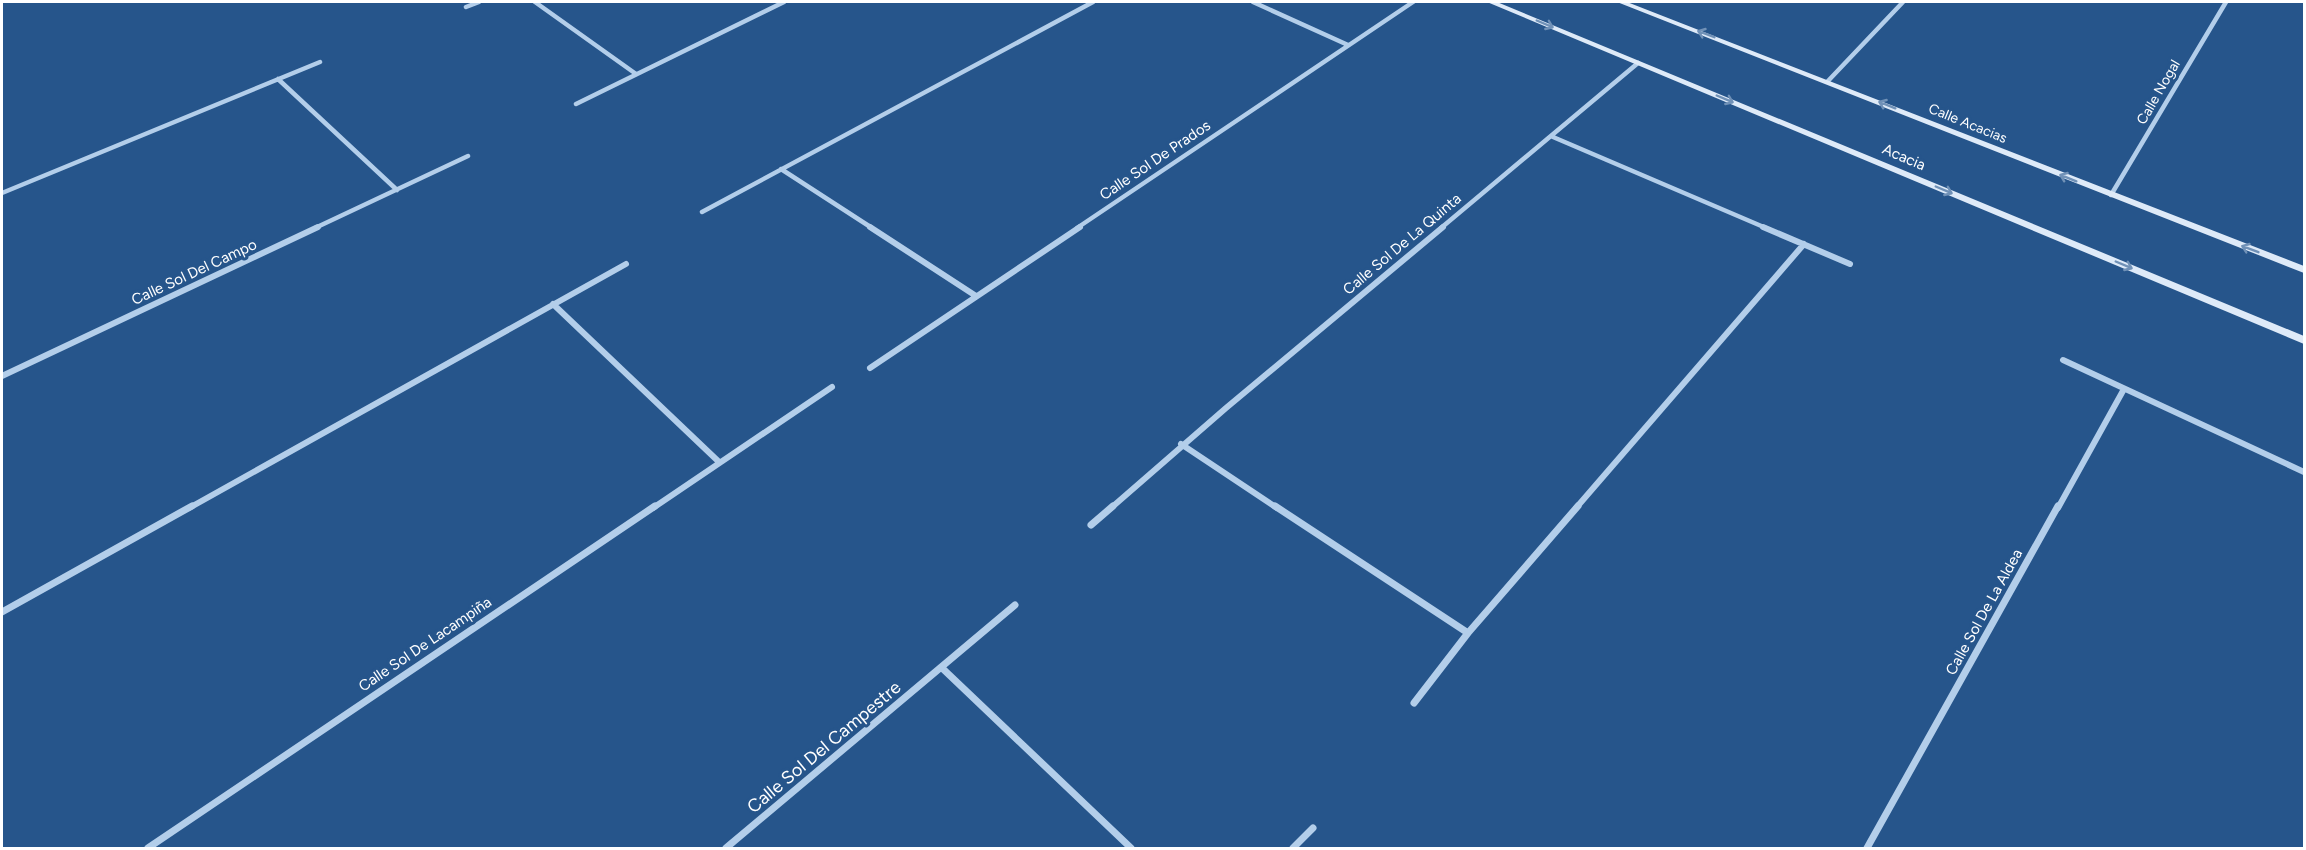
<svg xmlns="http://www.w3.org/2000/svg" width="2306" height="850" font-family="Figtree,sans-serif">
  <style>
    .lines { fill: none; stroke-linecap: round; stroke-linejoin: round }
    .street-far2 { stroke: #b3ceea; stroke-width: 4.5 }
    .street-far1 { stroke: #b3ceea; stroke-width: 6 }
    .street { stroke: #b3ceea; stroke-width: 7 }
    .secondary { fill: #deeaf8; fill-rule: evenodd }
    .oneway { stroke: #7091b7 }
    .labels { text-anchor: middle; stroke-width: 6; stroke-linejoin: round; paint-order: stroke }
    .far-street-label { font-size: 14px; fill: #fff; stroke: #26558b }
    .street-label { font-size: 15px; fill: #fff; stroke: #26558b }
    .near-street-label { font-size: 18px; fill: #fff; stroke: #26558b }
  </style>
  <rect width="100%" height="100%" fill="#26558b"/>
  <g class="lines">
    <path class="street-far2" d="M 535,2 L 636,74
      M 1253,2 L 1348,45
      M 466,7 L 479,2
      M 278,79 L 397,190
      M 1828,81 L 1903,2
      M 576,104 L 784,2
      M 1553,137 L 1766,228
      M 781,169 L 872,228
      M 2,193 L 320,62
      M 2111,195 L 2226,2
      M 702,212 L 1093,2
      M 315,228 L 468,156
      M 1077,228 L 1413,2
      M 1441,228 L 1638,63"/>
    <path class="street-far1" d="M 870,227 L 976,296
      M 1763,227 L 1850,264
      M 553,304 L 718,461
      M 2063,360 L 2304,472
      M 870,368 L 1080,227
      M 2,376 L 318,227
      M 1181,444 L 1277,508
      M 189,508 L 626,264
      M 653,508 L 832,387
      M 1111,508 L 1226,408 L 1443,227
      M 1576,508 L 1804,244
      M 2058,508 L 2124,389"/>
    <path class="street" d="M 1275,506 L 1468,633
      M 1091,525 L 1113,506
      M 2,612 L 192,506
      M 942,668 L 1131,848
      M 1414,703 L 1468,633 L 1578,506
      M 148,848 L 655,506
      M 726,848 L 1015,605
      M 1293,848 L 1313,828
      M 1867,848 L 2058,506"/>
    <path class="secondary" d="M 1487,2 L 1497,2 L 2304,336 L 2304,344 Z
      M 1617,2 L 1627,2 L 2304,266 L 2304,273 Z"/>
  </g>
  <defs><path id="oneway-shaft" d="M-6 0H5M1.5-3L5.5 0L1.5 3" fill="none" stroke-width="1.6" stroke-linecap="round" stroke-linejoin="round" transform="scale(1.5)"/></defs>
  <g class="oneway">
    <use href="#oneway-shaft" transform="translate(1545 24) rotate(23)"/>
    <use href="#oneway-shaft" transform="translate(1706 34) rotate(-159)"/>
    <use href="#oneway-shaft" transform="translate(1725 99) rotate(23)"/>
    <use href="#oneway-shaft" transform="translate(1887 105) rotate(-158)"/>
    <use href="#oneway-shaft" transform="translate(2068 178) rotate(-158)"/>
    <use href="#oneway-shaft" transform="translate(1944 190) rotate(23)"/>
    <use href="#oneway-shaft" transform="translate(2250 249) rotate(-159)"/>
    <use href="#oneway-shaft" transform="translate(2124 265) rotate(23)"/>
  </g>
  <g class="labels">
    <g class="far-street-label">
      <text transform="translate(2158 92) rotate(-60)" y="5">Calle Nogal</text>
      <text transform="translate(1968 123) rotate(22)" y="5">Calle Acacias</text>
    </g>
    <g class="street-label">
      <text transform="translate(1904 157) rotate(23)" y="5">Acacia</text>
      <text transform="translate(1155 160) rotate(-34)" y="5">Calle Sol De Prados</text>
      <text transform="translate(1402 244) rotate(-40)" y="5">Calle Sol De La Quinta</text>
      <text transform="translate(194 272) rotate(-25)" y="5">Calle Sol Del Campo</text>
      <text transform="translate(1984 612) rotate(-61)" y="5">Calle Sol De La Aldea</text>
      <text transform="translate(425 644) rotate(-34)" y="5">Calle Sol De Lacampiña</text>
    </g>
    <g class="near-street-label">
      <text transform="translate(824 747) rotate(-40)" y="6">Calle Sol Del Campestre</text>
    </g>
  </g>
  <rect width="2306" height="850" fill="none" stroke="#ffffff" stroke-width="6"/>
</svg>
